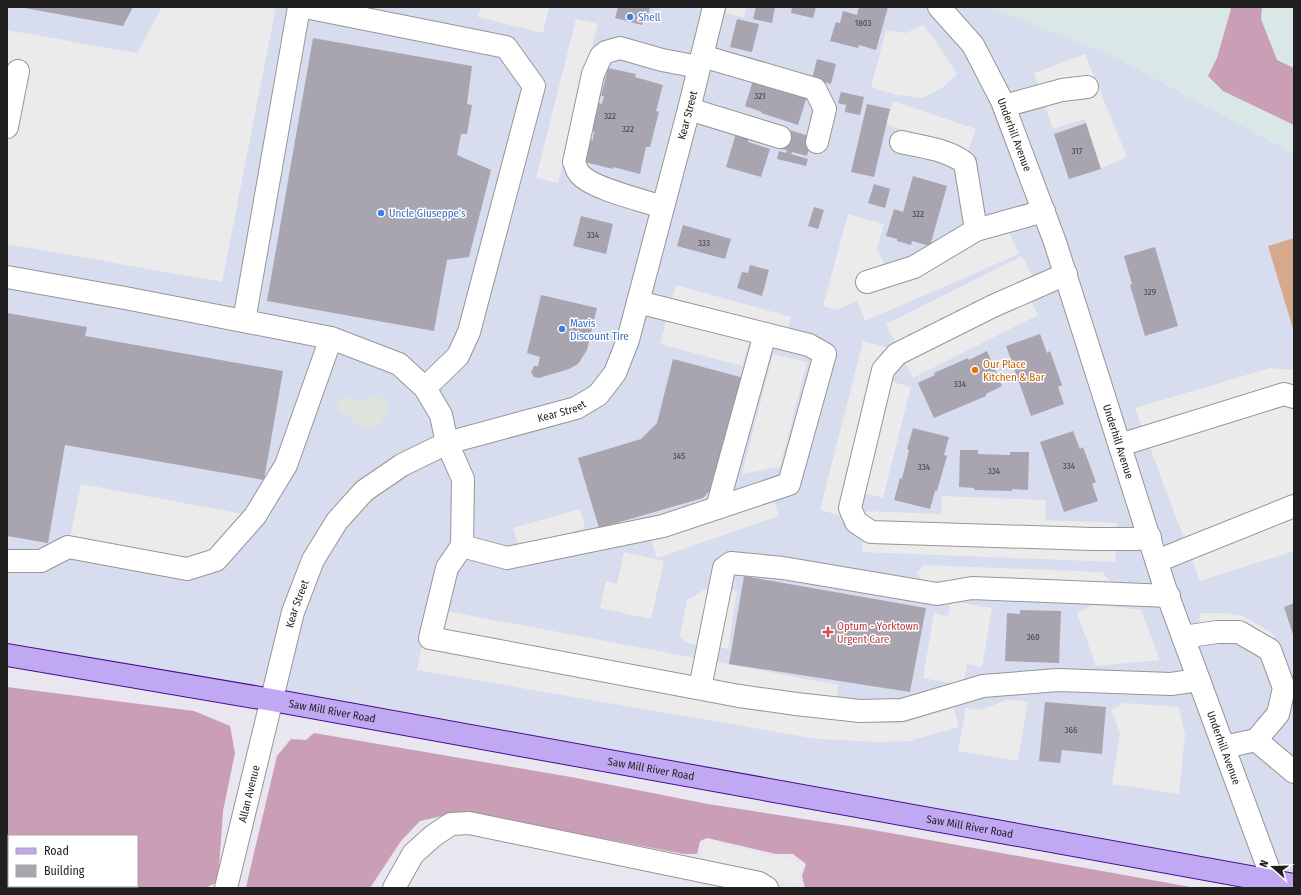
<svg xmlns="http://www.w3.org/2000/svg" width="1301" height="895" font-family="'Fira Sans Condensed',sans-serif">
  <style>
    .commercial { fill: #d7dcee }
    .industrial { fill: #d9e7e6 }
    .forest { fill: #ca9fb6 }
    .pitch { fill: #d6a98d }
    .parking { fill: #ebebeb }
    .plaza { fill: #dde4db }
    .building { fill: #a8a5b1 }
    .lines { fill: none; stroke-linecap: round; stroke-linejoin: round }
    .minor-casing { stroke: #969696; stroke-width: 24 }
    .major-casing { stroke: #45108b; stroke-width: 24 }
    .minor { stroke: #fff; stroke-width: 22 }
    .major { stroke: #c1a8f2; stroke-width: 22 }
    .shop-dot { fill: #3f7fe0; stroke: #fff; stroke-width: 1.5 }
    .food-dot { fill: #e8710a; stroke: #fff; stroke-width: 1.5 }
    .health-dot { fill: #e0444e; stroke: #fff; stroke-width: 1.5 }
    .labels { text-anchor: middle; stroke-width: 3; stroke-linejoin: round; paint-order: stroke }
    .number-label { font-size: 9px; fill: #414044 }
    .shop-label { font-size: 11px; fill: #366cbe; stroke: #fff; text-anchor: start }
    .street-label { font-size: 11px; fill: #1f1f1f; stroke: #fff }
    .food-label { font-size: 11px; fill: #c56008; stroke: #fff; text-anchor: start }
    .health-label { font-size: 11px; fill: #be3a42; stroke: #fff; text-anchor: start }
  </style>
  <rect width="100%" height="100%" fill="#eae6ef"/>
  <path class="commercial" d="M 7,7 L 989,7 L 1117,58 L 1294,154 L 1294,885 L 7,655 Z"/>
  <path class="industrial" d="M 989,7 L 1294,7 L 1294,154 L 1117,58 Z"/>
  <path class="forest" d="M 1227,7 L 1262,7 L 1261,19 L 1277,60 L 1294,68 L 1294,125 L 1223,91 L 1208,76 L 1217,58 L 1231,9 Z
    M 7,687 L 194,711 L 230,726 L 235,753 L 223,811 L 218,882 L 205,888 L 72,888 L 58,886 L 137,886 L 137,836 L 9,836 L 9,879 L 7,878 Z
    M 314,733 L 571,777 L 708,804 L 868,829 L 1196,888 L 805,888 L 802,876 L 806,864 L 793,854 L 776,854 L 707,838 L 700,841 L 697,854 L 684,854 L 506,820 L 442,816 L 420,821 L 401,841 L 370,888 L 246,888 L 249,874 L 277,756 L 291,739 L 306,740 Z"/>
  <path class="pitch" d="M 1294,238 L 1294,332 L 1268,246 Z"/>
  <path class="parking" d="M 162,7 L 276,7 L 222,282 L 7,244 L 7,30 L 137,53 Z
    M 481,7 L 549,7 L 543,33 L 478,17 Z
    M 727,7 L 746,7 L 744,18 L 726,13 Z
    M 576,19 L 598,24 L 558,183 L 536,178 Z
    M 924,25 L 927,31 L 933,37 L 957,74 L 942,88 L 923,98 L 896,95 L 871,87 L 886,30 L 906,33 Z
    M 1085,54 L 1127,157 L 1100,169 L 1085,119 L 1053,129 L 1034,73 Z
    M 893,101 L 976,129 L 968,152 L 886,124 Z
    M 848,214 L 884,224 L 877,248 L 891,280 L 1008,229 L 1019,254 L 865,321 L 857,301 L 837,310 L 823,306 Z
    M 1022,256 L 1034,279 L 1023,285 L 1038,315 L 913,378 L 886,324 Z
    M 676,285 L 791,317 L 783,347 L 750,339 L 742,366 L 660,344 Z
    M 863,341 L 897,350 L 890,381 L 911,387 L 883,498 L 849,489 L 842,516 L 820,510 Z
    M 773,354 L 807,362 L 780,467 L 742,474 Z
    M 1270,368 L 1294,370 L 1294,551 L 1200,581 L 1135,408 Z
    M 81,484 L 255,516 L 187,569 L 68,547 Z
    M 942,496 L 1046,500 L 1045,520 L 1117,523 L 1115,562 L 862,552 L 864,511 L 941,514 Z
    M 773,498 L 779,516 L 657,558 L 651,540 Z
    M 580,509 L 585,528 L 519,547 L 513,528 Z
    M 624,552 L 664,561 L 651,619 L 600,608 L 606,581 L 617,584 Z
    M 924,565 L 1102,572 L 1118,590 L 921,582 L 917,572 Z
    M 709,587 L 737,591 L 728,649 L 686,643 L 680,636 L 687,600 Z
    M 951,601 L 992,608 L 982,667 L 967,664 L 963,685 L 923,678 L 934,613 L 948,616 Z
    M 1092,605 L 1141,610 L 1160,660 L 1096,666 L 1077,613 Z
    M 447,611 L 838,685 L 835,718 L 899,724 L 954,708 L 959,727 L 909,741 L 878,742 L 817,739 L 417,670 L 425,632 L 443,636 Z
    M 1200,613 L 1223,613 L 1242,616 L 1272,633 L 1275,637 L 1269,644 L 1221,621 L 1199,623 Z
    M 1009,699 L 1028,702 L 1018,761 L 958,751 L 966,708 L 981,710 Z
    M 1124,703 L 1179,707 L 1185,734 L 1179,794 L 1112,784 L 1120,733 L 1111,710 Z
    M 705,840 L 802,863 L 798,884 L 700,861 Z"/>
  <path class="plaza" d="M 344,396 L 356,402 L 368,398 L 377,397 L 387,402 L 387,408 L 382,422 L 375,427 L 367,430 L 359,426 L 335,406 Z"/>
  <path class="building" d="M 19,7 L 133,7 L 123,26 Z
    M 618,7 L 650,7 L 648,15 L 645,15 L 642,25 L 615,18 Z
    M 756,7 L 775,7 L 772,23 L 753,19 Z
    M 792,7 L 816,7 L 813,18 L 791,13 Z
    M 859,7 L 888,7 L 876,50 L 859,45 L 858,48 L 830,41 L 836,22 L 840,23 L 843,11 L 857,15 Z
    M 737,19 L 759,24 L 752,52 L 730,47 Z
    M 313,38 L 472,66 L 467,104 L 472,105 L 467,134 L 461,134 L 457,155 L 491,170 L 469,257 L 447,260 L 434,331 L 267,301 Z
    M 817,59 L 836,64 L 831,84 L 812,79 Z
    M 608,68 L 636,74 L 635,77 L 663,85 L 656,111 L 659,112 L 650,147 L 646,147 L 640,174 L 613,167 L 613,169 L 585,162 L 590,139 L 593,140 L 594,131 L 592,131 L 599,103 L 602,104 L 604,96 L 601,96 Z
    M 754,77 L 808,93 L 798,125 L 761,113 L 762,112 L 745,106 Z
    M 841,92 L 864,97 L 860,115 L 845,112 L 846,105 L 838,103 Z
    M 867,104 L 890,109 L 874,177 L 851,172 Z
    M 1086,123 L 1101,169 L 1069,179 L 1054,134 Z
    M 786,129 L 812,137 L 807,156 L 792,152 L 791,154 L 808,159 L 806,166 L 777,159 L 779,151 L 786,153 L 787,150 L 781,149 Z
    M 736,133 L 749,137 L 748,142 L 770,149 L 761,177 L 726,167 Z
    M 913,176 L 947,186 L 930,246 L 912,241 L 911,245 L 897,241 L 897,239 L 886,236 L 894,209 L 903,212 Z
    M 874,184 L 890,189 L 885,208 L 868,203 Z
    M 814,207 L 824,210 L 818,229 L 808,226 Z
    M 581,216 L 613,224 L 606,254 L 573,246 Z
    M 683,225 L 731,239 L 725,259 L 677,246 Z
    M 1155,247 L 1178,326 L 1145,336 L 1130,285 L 1132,284 L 1124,256 Z
    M 750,265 L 769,270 L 762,296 L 737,288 L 742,272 L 748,273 Z
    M 541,295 L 597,308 L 587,350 L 578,364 L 569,369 L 539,378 L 534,377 L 531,372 L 534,366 L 538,366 L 540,357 L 527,353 Z
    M 7,313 L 87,327 L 85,336 L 283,371 L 264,480 L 65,445 L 48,543 L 7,536 Z
    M 1040,334 L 1047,353 L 1050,351 L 1062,385 L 1058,387 L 1064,404 L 1031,416 L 1006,346 Z
    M 987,351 L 1002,386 L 986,394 L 986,396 L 934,418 L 918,383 L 935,375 L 934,373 L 968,358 L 969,360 Z
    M 673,359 L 744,378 L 717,483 L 703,498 L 599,528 L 578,458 L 641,439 L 657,423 Z
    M 913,428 L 949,437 L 944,455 L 947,456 L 937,491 L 935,491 L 930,509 L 894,500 L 900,478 L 902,479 L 909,450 L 907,449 Z
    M 1073,431 L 1080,449 L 1083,447 L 1096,482 L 1092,484 L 1098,501 L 1064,512 L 1040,442 Z
    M 960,450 L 978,450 L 978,454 L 1010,455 L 1010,452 L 1029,452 L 1028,490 L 1012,489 L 1012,491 L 974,490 L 974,488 L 959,487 Z
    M 744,576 L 926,608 L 910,692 L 729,664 Z
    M 1294,603 L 1294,638 L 1284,607 Z
    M 1020,610 L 1061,611 L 1059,663 L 1005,661 L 1007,613 L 1020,614 Z
    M 1045,702 L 1106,707 L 1102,754 L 1062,750 L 1060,763 L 1039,761 Z"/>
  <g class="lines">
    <g class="minor-casing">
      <g id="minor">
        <path d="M 305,7 L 506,47 L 534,86 L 469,332 L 458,356 L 425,388"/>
        <path id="s1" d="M 939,7 L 973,45 L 1002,101 L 1055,242 L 1165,588 L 1273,881"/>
        <path d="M 702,56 L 815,89 L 825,109 L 817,142"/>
        <path d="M 1004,106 L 1062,90 L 1087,87"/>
        <path d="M 689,109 L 780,137"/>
        <path d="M 7,127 L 18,71"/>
        <path d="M 901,142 C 922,147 947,149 965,163 L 976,230"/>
        <path d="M 663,207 C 645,201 589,188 579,173 C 576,170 576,165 574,162 L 593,74 L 601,56 L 606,52 L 620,48 L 662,60 L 699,67"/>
        <path d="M 1066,274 L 993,306 L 897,354 L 883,370 L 850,508 L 856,522 L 871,532 L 1092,539 L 1135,539 L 1150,537"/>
        <path d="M 7,277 L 125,298 L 331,338 L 399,364 L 425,388 L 441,415 L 447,443 L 463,479 L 462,546 L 507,558 L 663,526 L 789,484 L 825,354 L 809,345 L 638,302"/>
        <path d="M 867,282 L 914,267 L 976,230 L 1044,211"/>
        <path d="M 244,321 L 299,7"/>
        <path d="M 1120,445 L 1284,394 L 1294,397"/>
        <path d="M 717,508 L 765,334"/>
        <path d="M 462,546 L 447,568 L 430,638 L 739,696 L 796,704 L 860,711 L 902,710 L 983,686 L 1058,680 L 1171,684 L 1199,680"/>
        <path d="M 7,561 L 41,561 L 68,547 L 187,569 L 216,560 L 255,516 L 286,465 L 331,338"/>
        <path d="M 1157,561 L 1294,506"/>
        <path d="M 1183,637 L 1217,632 L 1239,632 L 1270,650 L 1284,688 L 1278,714 L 1256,740"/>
        <path d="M 700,688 L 724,568 L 731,563 L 783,568 L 937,594 L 972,588 L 1169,596"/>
        <path d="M 1224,747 L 1256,740 L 1294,772"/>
        <path id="s2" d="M 226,888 L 293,612 L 313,560 L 337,521 L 364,491 L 402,465 L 447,443 L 576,408 L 598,395 L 615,373 L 628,340 L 638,302 L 689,109 L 714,7"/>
        <path d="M 394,888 L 413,854 L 433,836 L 451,824 L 469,823 L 750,881 L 759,883 L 767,888"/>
      </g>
    </g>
    <g class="major-casing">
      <g id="major">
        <path id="s3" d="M 7,655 L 272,700 L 1294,885"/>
      </g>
    </g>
    <use href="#minor" class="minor"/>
    <use href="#major" class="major"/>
  </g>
  <g class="shop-dot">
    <circle cx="630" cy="17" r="4"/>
    <circle cx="381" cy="213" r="4"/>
    <circle cx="562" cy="329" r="4"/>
  </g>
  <circle class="food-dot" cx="975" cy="370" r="4"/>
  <path class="health-dot" d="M826 626h4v4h4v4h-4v4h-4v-4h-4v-4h4z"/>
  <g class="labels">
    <g class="number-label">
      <text x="863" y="26">1803</text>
      <text x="760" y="99">321</text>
      <text x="610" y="119">322</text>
      <text x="628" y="132">322</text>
      <text x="1077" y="154">317</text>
      <text x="918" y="217">322</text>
      <text x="593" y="238">334</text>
      <text x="704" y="246">333</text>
      <text x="1150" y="295">329</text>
      <text x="960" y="387">334</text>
      <text x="679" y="459">345</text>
      <text x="1069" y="469">334</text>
      <text x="924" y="470">334</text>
      <text x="994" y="474">334</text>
      <text x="1033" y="640">360</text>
      <text x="1071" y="733">366</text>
    </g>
    <g class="shop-label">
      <text x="638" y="21">Shell</text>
      <text x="389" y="217">Uncle Giuseppe's</text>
      <text x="570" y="327">Mavis<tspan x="570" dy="13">Discount Tire</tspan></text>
    </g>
    <g class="street-label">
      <text dy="4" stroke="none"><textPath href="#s2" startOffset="977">Kear Street</textPath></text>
      <text dy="4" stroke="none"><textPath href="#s1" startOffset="150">Underhill Avenue</textPath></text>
      <text dy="4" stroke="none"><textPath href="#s2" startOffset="641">Kear Street</textPath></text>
      <text dy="4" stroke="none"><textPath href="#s1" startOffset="474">Underhill Avenue</textPath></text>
      <text dy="4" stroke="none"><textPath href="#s2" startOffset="293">Kear Street</textPath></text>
      <text dy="4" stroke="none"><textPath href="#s3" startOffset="330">Saw Mill River Road</textPath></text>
      <text dy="4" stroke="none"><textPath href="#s1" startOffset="798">Underhill Avenue</textPath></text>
      <text dy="4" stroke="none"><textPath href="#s3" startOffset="654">Saw Mill River Road</textPath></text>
      <text dy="4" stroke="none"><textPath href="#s2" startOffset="97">Allan Avenue</textPath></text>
      <text dy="4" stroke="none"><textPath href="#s3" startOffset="978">Saw Mill River Road</textPath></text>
    </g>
    <g class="food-label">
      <text x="983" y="368">Our Place<tspan x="983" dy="13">Kitchen &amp; Bar</tspan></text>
    </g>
    <g class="health-label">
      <text x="837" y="630">Optum - Yorktown<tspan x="837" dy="13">Urgent Care</tspan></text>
    </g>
  </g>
  <rect width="1301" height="895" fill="none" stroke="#1f1f1f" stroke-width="16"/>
  <rect x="8" y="835" width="130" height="52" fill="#ffffff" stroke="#a5a5a5"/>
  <rect x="16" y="848" width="20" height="6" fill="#c1a8f2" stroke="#a5a5a5"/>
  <text x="44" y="855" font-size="12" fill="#1f1f1f">Road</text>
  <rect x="16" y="865" width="20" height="12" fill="#a8a5b1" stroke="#a5a5a5"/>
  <text x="44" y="875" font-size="12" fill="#1f1f1f">Building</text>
  <g transform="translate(1273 867) rotate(290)" stroke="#ffffff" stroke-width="3" paint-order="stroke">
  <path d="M0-3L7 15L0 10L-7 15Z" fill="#1f1f1f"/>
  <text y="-6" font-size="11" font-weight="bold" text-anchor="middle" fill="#1f1f1f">N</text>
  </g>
</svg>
